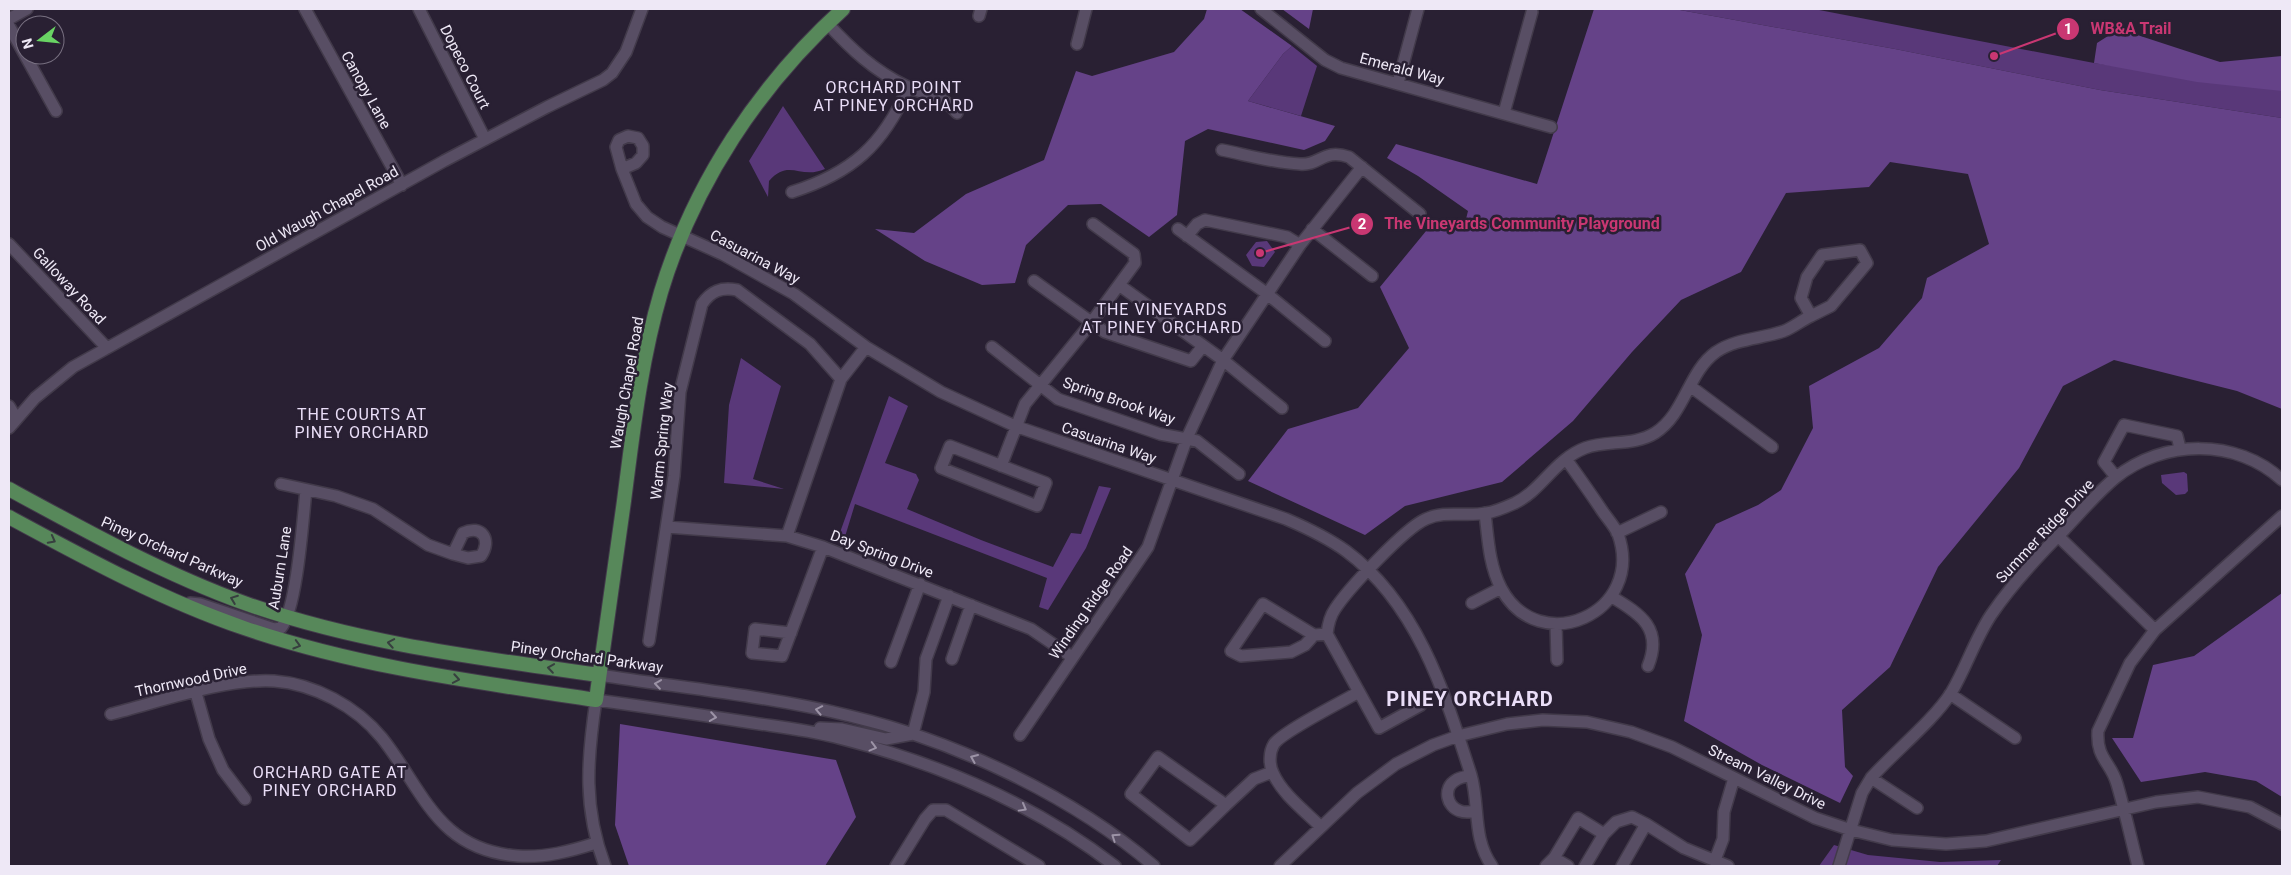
<svg xmlns="http://www.w3.org/2000/svg" width="2291" height="875" font-family="Roboto,sans-serif">
  <style>
    .green { fill: #593879 }
    .forest { fill: #654288 }
    .lines { fill: none; stroke-linecap: round; stroke-linejoin: round }
    .minor-casing { stroke: #423a4a; stroke-width: 14 }
    .major-casing { stroke: #423a4a; stroke-width: 16 }
    .minor { stroke: #584e64; stroke-width: 11 }
    .major { stroke: #57885a; stroke-width: 14 }
    .oneway { stroke: #373f3f }
    .oneway2 { stroke: #9c93a6 }
    .labels { text-anchor: middle; stroke-width: 5; stroke-linejoin: round; paint-order: stroke }
    .street-label { font-size: 15px; fill: #eee8f6; stroke: #292033 }
    .neighbourhood-label { font-size: 16px; letter-spacing: 1px; fill: #eadef8; stroke: #292033 }
    .district-label { font-size: 20px; font-weight: bold; letter-spacing: 1px; fill: #eadef8; stroke: #292033 }
    .leader { fill: none; stroke: #c93772; stroke-width: 2 }
    .callout-dot { fill: #c93772; stroke: #292033; stroke-width: 2 }
    .mark-label { font-size: 15px; text-anchor: middle; font-weight: bold; fill: #fff }
    .callout-label { font-size: 16px; text-anchor: middle; font-weight: bold; fill: #c93772; stroke: #292033; stroke-width: 5; stroke-linejoin: round; paint-order: stroke }
  </style>
  <rect width="100%" height="100%" fill="#292033"/>
  <path class="green" d="M 1654,9 L 1814,9 L 2094,63 L 2282,90 L 2282,118 L 2100,90 L 1895,49 L 1680,10 Z
    M 1292,46 L 1317,66 L 1301,116 L 1248,101 L 1283,54 Z
    M 783,106 L 825,169 C 800,180 789,158 769,181 L 768,197 L 749,161 Z
    M 1267,241 L 1275,252 L 1264,267 L 1252,266 L 1246,255 L 1256,242 Z
    M 741,358 L 781,386 L 753,479 L 784,489 L 724,483 L 729,405 Z
    M 889,396 L 908,406 L 885,463 L 916,474 L 919,480 L 907,509 L 981,540 L 1053,567 L 1071,533 L 1081,534 L 1099,486 L 1111,488 L 1086,548 L 1048,610 L 1039,607 L 1047,578 L 855,504 L 844,540 L 838,538 Z
    M 2184,472 L 2187,474 L 2188,491 L 2185,494 L 2176,495 L 2162,483 L 2161,475 Z
    M 1834,845 L 1868,855 L 1940,862 L 2001,860 L 1997,866 L 1819,866 Z"/>
  <path class="forest" d="M 1207,9 L 1240,9 L 1292,46 L 1283,54 L 1248,101 L 1335,126 L 1325,141 L 1304,150 L 1208,129 L 1185,141 L 1177,215 L 1149,237 L 1101,204 L 1068,205 L 1026,245 L 1015,283 L 982,285 L 925,261 L 875,229 L 914,233 L 966,194 L 1044,160 L 1076,71 L 1092,76 L 1174,52 L 1204,19 Z
    M 1282,9 L 1313,9 L 1309,29 Z
    M 1594,9 L 1680,10 L 1895,49 L 2100,90 L 2282,118 L 2282,409 L 2237,391 L 2114,360 L 2063,386 L 2019,468 L 1938,567 L 1890,667 L 1842,710 L 1845,767 L 1853,776 L 1840,803 L 1762,765 L 1684,721 L 1702,635 L 1685,574 L 1716,524 L 1758,505 L 1781,490 L 1813,428 L 1809,386 L 1879,348 L 1922,298 L 1927,278 L 1989,244 L 1968,174 L 1890,162 L 1869,187 L 1786,193 L 1741,272 L 1681,300 L 1632,352 L 1573,421 L 1502,482 L 1405,506 L 1365,535 L 1248,481 L 1288,429 L 1358,408 L 1409,348 L 1380,287 L 1431,225 L 1465,223 L 1468,211 L 1418,176 L 1387,158 L 1396,144 L 1537,184 Z
    M 2119,29 L 2220,62 L 2282,56 L 2282,91 L 2197,82 L 2094,63 L 2097,43 Z
    M 2282,593 L 2282,797 L 2256,781 L 2205,772 L 2141,782 L 2112,738 L 2133,738 L 2153,665 L 2194,656 Z
    M 620,724 L 836,760 L 856,817 L 825,866 L 629,866 L 615,825 Z"/>
  <g class="lines">
    <g class="minor-casing">
      <path id="minor" d="M 305,9 L 402,185
        M 419,9 L 485,139
        M 1261,9 L 1325,60 L 1341,68 L 1551,127
        M 979,16 L 981,9
        M 9,19 L 27,9
        M 827,23 C 851,49 874,71 906,86 C 930,98 936,89 957,113
        M 9,26 L 56,111
        M 1077,44 L 1086,9
        M 1398,83 L 1418,9
        M 1504,113 L 1532,12
        M 1222,150 C 1247,155 1274,163 1300,164 C 1320,166 1323,148 1349,157 L 1420,214
        M 622,169 L 616,147 L 619,140 L 628,136 L 638,138 L 643,146 L 643,155 L 636,163 L 622,169 L 636,204 L 647,217 L 662,227 L 722,254 L 794,294 L 866,347 L 941,392 L 1015,426 L 1286,519 C 1307,528 1328,538 1346,551 C 1418,604 1445,694 1471,775 C 1480,806 1472,838 1492,866
        M 792,192 C 852,173 883,145 908,88
        M 1178,229 L 1266,293 L 1325,341
        M 1312,229 L 1372,276
        M 1187,236 L 1197,224 L 1205,220 L 1287,237 L 1300,245
        M 9,244 L 107,348
        M 1860,250 L 1867,263 L 1831,306 L 1811,316 L 1801,298 L 1807,277 L 1822,255 Z
        M 1034,281 L 1105,332 L 1191,361 L 1203,346
        M 1119,285 L 1223,360 L 1282,408
        M 992,347 L 1058,399 L 1160,434 L 1197,441 L 1239,474
        M 1690,386 L 1772,447
        M 9,406 L 16,418
        M 9,428 L 35,398 L 73,367 L 444,161 L 547,107 L 603,80 L 612,73 L 626,52 L 642,9
        M 950,446 L 1046,483 L 1037,506 L 941,468 Z
        M 1001,466 L 1025,404 L 1091,323 L 1135,263 L 1134,254 L 1093,224
        M 2116,477 L 2104,462 L 2124,425 L 2177,436 L 2180,448
        M 281,484 L 336,496 L 373,509 L 428,545 L 453,554 L 463,533 C 482,524 492,540 481,556 L 468,558 L 453,554
        M 1485,513 C 1488,538 1489,565 1501,588 C 1539,660 1646,613 1618,534 C 1615,527 1608,519 1603,512 C 1591,494 1579,477 1566,459
        M 667,527 L 787,536 L 823,547 L 1031,629 L 1072,657
        M 1617,533 L 1661,512
        M 787,536 L 841,379 L 866,347
        M 2058,536 L 2155,630
        M 1612,597 C 1641,614 1663,629 1648,666
        M 190,603 L 200,604 L 274,629 L 281,628 C 297,609 303,518 306,490
        M 1472,603 L 1501,588
        M 1556,624 L 1557,660
        M 791,633 L 755,629 L 752,653 L 782,656 L 823,547
        M 1314,635 L 1305,645 L 1291,652 L 1241,656 L 1231,651 L 1263,604 L 1314,635 L 1327,634
        M 649,641 L 674,476 L 680,392 L 702,304 C 711,291 721,287 737,290 L 810,344 L 841,379
        M 952,659 L 971,605
        M 891,662 L 920,584
        M 599,675 C 683,688 768,696 850,716 C 955,741 1072,796 1154,866
        M 196,693 L 209,739 L 223,770 L 245,799
        M 1950,694 L 2015,738
        M 1421,705 L 1379,728 L 1327,634 C 1328,625 1330,616 1335,609 C 1348,589 1405,528 1426,519 C 1445,510 1466,517 1486,513 C 1495,512 1506,507 1515,503 C 1542,490 1554,460 1585,448 C 1607,440 1634,446 1655,433 C 1685,414 1688,372 1716,352 C 1737,338 1762,339 1784,331 C 1794,327 1802,320 1811,316
        M 111,714 C 159,702 225,678 274,681 C 314,684 356,706 382,738 C 424,791 437,850 518,856 C 545,858 571,851 596,843
        M 820,728 L 842,729 L 886,739 L 913,734 L 924,692 L 926,659 L 949,596
        M 1020,735 L 1148,547 L 1187,438 L 1223,360 L 1300,245 L 1362,167
        M 1471,775 C 1466,777 1460,777 1456,780 C 1442,788 1447,807 1460,811 C 1465,813 1471,812 1476,811
        M 1871,778 L 1917,808
        M 1226,805 L 1190,840 L 1131,794 L 1158,757 L 1226,805 L 1254,779 L 1272,772
        M 1646,824 L 1684,848 L 1728,866
        M 1321,827 C 1305,811 1282,794 1273,773 C 1269,765 1269,752 1274,744 C 1282,732 1343,701 1359,692
        M 1554,858 L 1568,866
        M 1715,860 L 1723,839 L 1724,812 L 1734,778
        M 605,866 C 583,808 587,760 596,700 C 648,707 701,715 753,723 C 780,727 808,730 835,737 C 935,762 1033,803 1115,866
        M 896,866 L 925,819 L 933,810 L 946,810 L 1039,866
        M 1280,866 L 1357,793 L 1396,764 L 1433,745 L 1458,736 L 1507,724 L 1543,720 L 1587,722 L 1631,732 L 1672,747 L 1815,818 L 1851,830 L 1892,840 L 1946,844 L 1986,841 L 2156,802 L 2198,797 L 2250,807 L 2282,824
        M 1546,866 L 1554,858 L 1578,818 L 1604,834 L 1616,822 L 1632,817 L 1646,824 L 1622,866
        M 1585,866 L 1604,834
        M 1839,866 L 1862,793 L 1871,778 C 1894,752 1933,721 1951,693 C 1966,668 1975,639 1991,615 C 2012,584 2038,556 2065,529 C 2081,512 2097,493 2115,478 C 2163,439 2237,438 2282,480
        M 2138,866 C 2131,839 2125,811 2117,784 C 2111,762 2096,759 2098,731 L 2130,663 L 2155,630 L 2282,516"/>
    </g>
    <g class="major-casing">
      <path id="major" d="M 9,489 C 86,531 164,574 247,604 C 361,644 481,658 599,675
        M 9,517 C 85,558 162,600 244,628 C 358,667 477,682 596,700 C 606,633 615,567 624,501 C 633,431 641,360 661,292 C 694,183 759,85 843,9"/>
    </g>
    <use href="#minor" class="minor"/>
    <use href="#major" class="major"/>
  </g>
  <defs><path id="oneway-chevron" d="M-2-3.5L2.5 0L-2 3.5" fill="none" stroke-width="1.6" stroke-linecap="round" stroke-linejoin="round" transform="scale(1.25)"/></defs>
  <g class="oneway">
    <use href="#oneway-chevron" transform="translate(52 540) rotate(28)"/>
    <use href="#oneway-chevron" transform="translate(234 599) rotate(-159)"/>
    <use href="#oneway-chevron" transform="translate(391 643) rotate(-170)"/>
    <use href="#oneway-chevron" transform="translate(297 645) rotate(16)"/>
    <use href="#oneway-chevron" transform="translate(551 668) rotate(-172)"/>
    <use href="#oneway-chevron" transform="translate(456 679) rotate(10)"/>
  </g>
  <g class="oneway2">
    <use href="#oneway-chevron" transform="translate(658 684) rotate(-172)"/>
    <use href="#oneway-chevron" transform="translate(819 710) rotate(-169)"/>
    <use href="#oneway-chevron" transform="translate(713 717) rotate(9)"/>
    <use href="#oneway-chevron" transform="translate(873 747) rotate(15)"/>
    <use href="#oneway-chevron" transform="translate(974 758) rotate(-157)"/>
    <use href="#oneway-chevron" transform="translate(1023 808) rotate(29)"/>
    <use href="#oneway-chevron" transform="translate(1115 837) rotate(-146)"/>
  </g>
  <g class="labels">
    <g class="street-label">
      <text transform="translate(465 67) rotate(63)" y="5">Dopeco Court</text>
      <text transform="translate(1402 69) rotate(15)" y="5">Emerald Way</text>
      <text transform="translate(366 90) rotate(61)" y="5">Canopy Lane</text>
      <text transform="translate(327 209) rotate(-29)" y="5">Old Waugh Chapel Road</text>
      <text transform="translate(755 257) rotate(28)" y="5">Casuarina Way</text>
      <text transform="translate(69 286) rotate(47)" y="5">Galloway Road</text>
      <text transform="translate(627 383) rotate(-80)" y="5">Waugh Chapel Road</text>
      <text transform="translate(1119 401) rotate(19)" y="5">Spring Brook Way</text>
      <text transform="translate(662 441) rotate(-84)" y="5">Warm Spring Way</text>
      <text transform="translate(1109 443) rotate(19)" y="5">Casuarina Way</text>
      <text transform="translate(2045 531) rotate(-47)" y="5">Summer Ridge Drive</text>
      <text transform="translate(172 552) rotate(24)" y="5">Piney Orchard Parkway</text>
      <text transform="translate(882 554) rotate(21)" y="5">Day Spring Drive</text>
      <text transform="translate(280 568) rotate(-81)" y="5">Auburn Lane</text>
      <text transform="translate(1091 603) rotate(-55)" y="5">Winding Ridge Road</text>
      <text transform="translate(587 657) rotate(8)" y="5">Piney Orchard Parkway</text>
      <text transform="translate(191 680) rotate(-12)" y="5">Thornwood Drive</text>
      <text transform="translate(1767 777) rotate(26)" y="5">Stream Valley Drive</text>
    </g>
    <g class="neighbourhood-label">
      <text x="894" y="93">ORCHARD POINT<tspan x="894" dy="18">AT PINEY ORCHARD</tspan></text>
      <text x="1162" y="315">THE VINEYARDS<tspan x="1162" dy="18">AT PINEY ORCHARD</tspan></text>
      <text x="362" y="420">THE COURTS AT<tspan x="362" dy="18">PINEY ORCHARD</tspan></text>
      <text x="330" y="778">ORCHARD GATE AT<tspan x="330" dy="18">PINEY ORCHARD</tspan></text>
    </g>
    <g class="district-label">
      <text x="1470" y="706">PINEY ORCHARD</text>
    </g>
  </g>
  <path class="leader" d="M1994 56L2068 29M1260 253L1362 224"/>
  <g class="callout-dot">
    <circle cx="1994" cy="56" r="5"/>
    <circle cx="1260" cy="253" r="5"/>
    <circle cx="2068" cy="29" r="12"/>
    <circle cx="1362" cy="224" r="12"/>
  </g>
  <g class="mark-label">
    <text x="2068" y="34">1</text>
    <text x="1362" y="229">2</text>
  </g>
  <g class="callout-label">
    <text x="2131" y="34">WB&amp;A Trail</text>
    <text x="1522" y="229">The Vineyards Community Playground</text>
  </g>
  <rect width="2291" height="875" fill="none" stroke="#eee8f6" stroke-width="20"/>
  <g transform="translate(40 40) rotate(254)"><circle r="24" fill="#292033" stroke="#787081"/>
  <path d="M0-4L9 19L0 12L-9 19Z" fill="#69d464"/>
  <text y="-8" font-size="14" font-weight="bold" text-anchor="middle" fill="#eee8f6">N</text>
  </g>
</svg>
